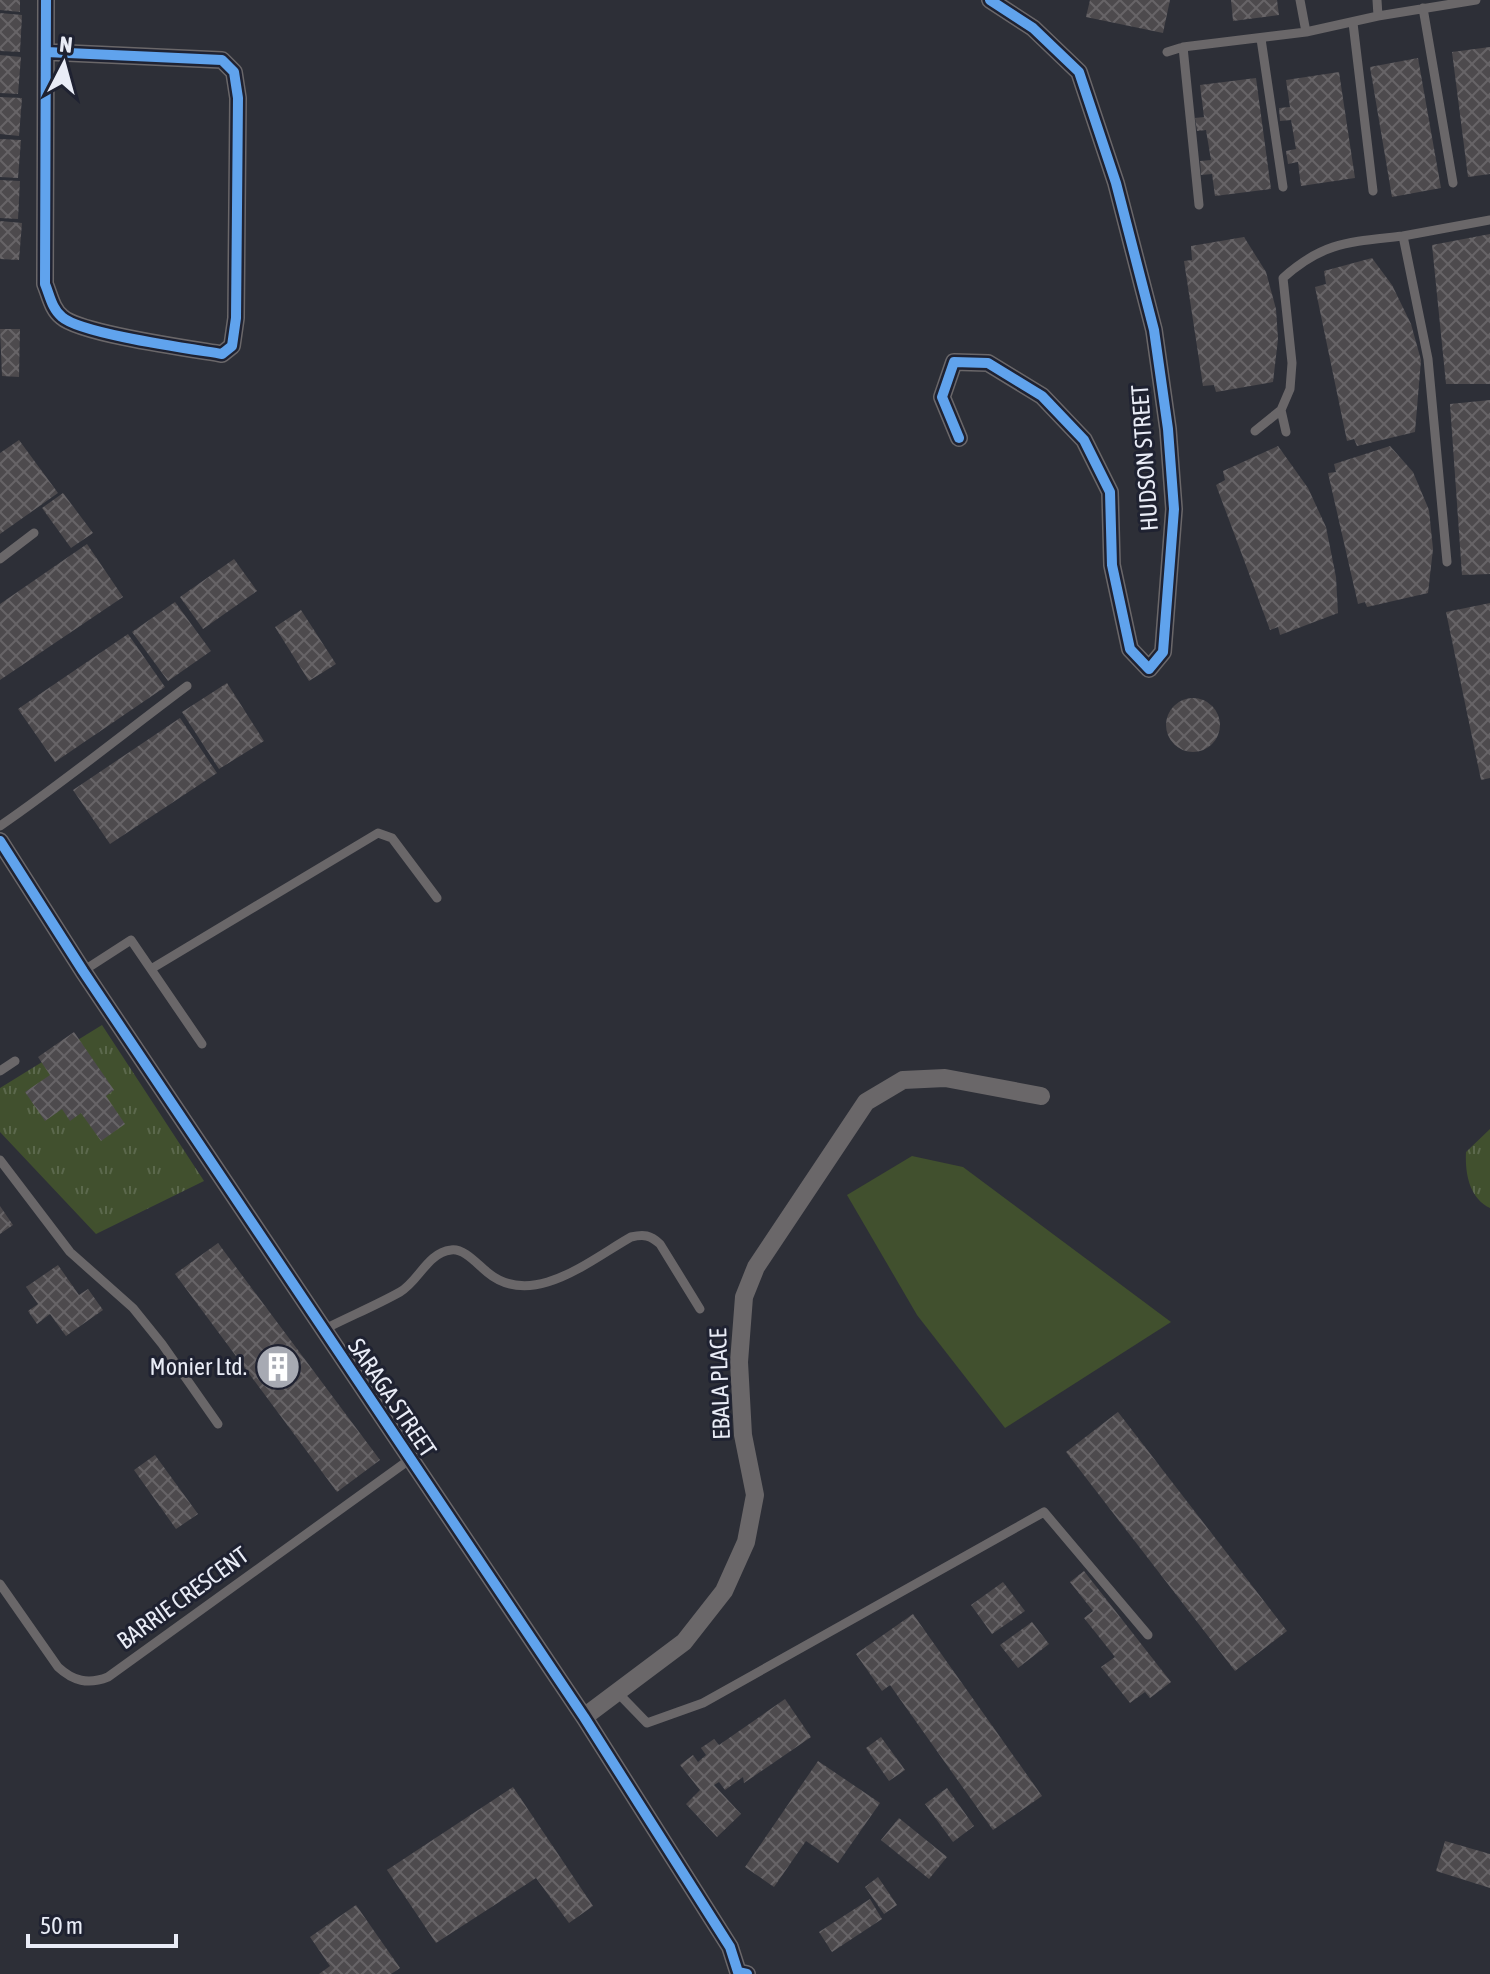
<svg xmlns="http://www.w3.org/2000/svg" width="1490" height="1974" font-family="'Asap Condensed',sans-serif">
  <style>
    .grass { fill: url(#grass-tufts) }
    .park { fill: #41502e }
    .building { fill: url(#building-cross-hatch) }
    .lines { fill: none; stroke-linecap: round; stroke-linejoin: round }
    .service { stroke: #6a6769; stroke-width: 9 }
    .minor { stroke: #6a6769; stroke-width: 18 }
    .cycleway-casing { stroke: #1f2231; stroke-width: 15 }
    .cycleway { stroke: #60a3ed; stroke-width: 10 }
    .labels { text-anchor: middle; stroke-width: 6; stroke-linejoin: round; paint-order: stroke }
    .street-label { font-size: 24px; fill: #e9ecf6; stroke: #1f2231 }
    .poi-label { font-size: 24px; fill: #e9ecf6; stroke: #1f2231; text-anchor: end }
  </style>
  <defs>
    <pattern id="grass-tufts" width="24" height="20" patternUnits="userSpaceOnUse" patternTransform="scale(2)"><rect width="24" height="20" fill="#41502e"/><path d="M3 7l-1-3M5 7V3M7 7l1-3M15 17l-1-3M17 17v-4M19 17l1-3" fill="none" stroke="#5c694d"/></pattern>
    <pattern id="building-cross-hatch" width="8" height="8" patternUnits="userSpaceOnUse" patternTransform="scale(2)"><rect width="8" height="8" fill="#4d4a4d"/><path d="M0 0l8 8M0 8l8-8" fill="none" stroke="#676467"/></pattern>
  </defs>
  <rect width="100%" height="100%" fill="#2d2f37"/>
  <path class="grass" d="M 102,1025 L 204,1181 L 96,1234 L 0,1132 L 0,1088 Z
    M 1490,1129 L 1490,1208 C 1469,1198 1465,1173 1466,1152 Z"/>
  <path class="park" d="M 912,1156 L 963,1167 L 1171,1322 L 1005,1428 L 917,1315 L 847,1195 Z"/>
  <path class="building" d="M 0,0 L 20,0 L 20,12 L 0,10 Z
    M 1090,0 L 1170,0 L 1163,33 L 1086,17 Z
    M 1231,0 L 1277,0 L 1279,15 L 1233,21 Z
    M 0,13 L 22,15 L 20,52 L 0,51 Z
    M 1490,47 L 1490,174 L 1468,177 L 1452,52 Z
    M 0,55 L 21,57 L 18,94 L 0,93 Z
    M 1418,58 L 1441,188 L 1392,197 L 1370,67 Z
    M 1339,72 L 1355,178 L 1301,186 L 1298,162 L 1288,164 L 1286,151 L 1296,149 L 1291,120 L 1280,121 L 1279,108 L 1290,107 L 1286,80 Z
    M 1256,78 L 1271,189 L 1215,196 L 1212,174 L 1201,175 L 1200,161 L 1211,160 L 1206,130 L 1197,131 L 1195,118 L 1204,117 L 1200,85 Z
    M 0,97 L 22,98 L 19,136 L 0,134 Z
    M 0,139 L 21,140 L 18,178 L 0,177 Z
    M 0,180 L 20,181 L 18,219 L 0,218 Z
    M 0,221 L 22,223 L 19,260 L 0,259 Z
    M 1490,234 L 1490,384 L 1446,384 L 1432,245 Z
    M 1244,237 L 1266,272 L 1276,309 L 1278,339 L 1273,382 L 1216,392 L 1214,385 L 1203,386 L 1184,261 L 1192,260 L 1191,246 Z
    M 1372,258 L 1392,285 L 1411,324 L 1421,360 L 1415,432 L 1357,446 L 1354,439 L 1347,441 L 1315,287 L 1326,284 L 1324,271 Z
    M 0,329 L 20,329 L 19,377 L 2,376 Z
    M 1490,400 L 1490,574 L 1462,575 L 1450,404 Z
    M 19,440 L 58,493 L 0,534 L 0,453 Z
    M 1278,446 L 1308,488 L 1326,527 L 1336,577 L 1338,613 L 1280,635 L 1278,627 L 1270,630 L 1216,485 L 1225,480 L 1223,471 Z
    M 1390,446 L 1413,472 L 1429,510 L 1433,549 L 1428,593 L 1367,607 L 1365,602 L 1358,604 L 1328,473 L 1336,472 L 1334,464 Z
    M 63,493 L 93,533 L 71,548 L 42,508 Z
    M 87,544 L 123,597 L 0,680 L 0,604 Z
    M 234,559 L 257,591 L 203,629 L 180,597 Z
    M 175,602 L 211,651 L 168,681 L 132,632 Z
    M 1490,603 L 1490,778 L 1481,780 L 1446,612 Z
    M 301,610 L 336,664 L 309,681 L 275,627 Z
    M 128,634 L 165,687 L 55,762 L 18,709 Z
    M 227,683 L 264,741 L 219,769 L 182,712 Z
    M1166 725a27 27 0 1 1 54 0a27 27 0 1 1-54 0Z
    M 180,718 L 217,773 L 110,844 L 73,790 Z
    M 74,1032 L 114,1090 L 106,1096 L 125,1124 L 101,1141 L 81,1113 L 70,1121 L 62,1109 L 45,1121 L 25,1092 L 50,1075 L 38,1057 Z
    M 0,1206 L 13,1225 L 0,1234 Z
    M 218,1243 L 380,1460 L 337,1492 L 175,1274 Z
    M 58,1265 L 79,1295 L 88,1289 L 103,1310 L 66,1336 L 50,1314 L 37,1324 L 28,1311 L 38,1304 L 26,1287 Z
    M 1118,1412 L 1287,1631 L 1235,1671 L 1066,1452 Z
    M 155,1455 L 198,1514 L 176,1529 L 134,1470 Z
    M 1084,1571 L 1171,1682 L 1150,1698 L 1145,1692 L 1130,1703 L 1101,1667 L 1115,1657 L 1084,1618 L 1093,1611 L 1070,1582 Z
    M 1003,1582 L 1025,1611 L 992,1634 L 971,1605 Z
    M 913,1614 L 1042,1796 L 993,1830 L 890,1685 L 882,1691 L 856,1654 Z
    M 1032,1622 L 1049,1644 L 1018,1668 L 1000,1645 Z
    M 785,1699 L 811,1737 L 744,1783 L 743,1777 L 725,1790 L 719,1782 L 714,1785 L 741,1814 L 717,1837 L 686,1804 L 700,1790 L 680,1765 L 693,1755 L 698,1762 L 706,1755 L 701,1748 L 714,1739 L 719,1745 Z
    M 881,1737 L 905,1770 L 889,1781 L 866,1748 Z
    M 818,1761 L 880,1803 L 838,1863 L 806,1841 L 774,1887 L 745,1867 Z
    M 513,1787 L 593,1906 L 569,1923 L 536,1878 L 436,1943 L 387,1870 Z
    M 947,1788 L 974,1826 L 953,1842 L 925,1804 Z
    M 899,1818 L 947,1857 L 929,1879 L 881,1840 Z
    M 1445,1841 L 1490,1854 L 1490,1888 L 1436,1871 Z
    M 878,1877 L 897,1905 L 884,1914 L 865,1887 Z
    M 870,1899 L 882,1919 L 832,1952 L 819,1932 Z
    M 356,1905 L 400,1968 L 391,1974 L 319,1974 L 330,1966 L 310,1937 Z"/>
  <g class="lines">
    <path class="service" d="M 1300,0 L 1306,32
      M 1377,0 L 1378,16
      M 1423,8 L 1453,183
      M 1353,23 L 1373,191
      M 1261,39 L 1283,187
      M 1183,47 L 1199,205
      M 1167,52 L 1183,47 L 1306,32 L 1378,16 L 1476,0
      M 1255,431 L 1281,410
      M 1286,432 L 1281,410 L 1290,389 L 1292,363 L 1283,278 C 1324,241 1351,242 1403,236
      M 0,559 L 34,533
      M 1447,562 L 1428,359 L 1403,236 L 1490,220
      M 0,826 C 64,782 124,733 187,686
      M 151,969 L 378,833 L 392,838 L 437,898
      M 83,971 L 131,940 L 202,1044
      M 0,1071 L 15,1061
      M 0,1160 L 70,1252 L 133,1308 L 162,1344 L 218,1424
      M 323,1330 C 348,1317 375,1306 400,1292 C 419,1281 427,1253 451,1250 C 464,1248 477,1264 487,1272 C 532,1310 590,1260 631,1237 C 644,1234 650,1235 660,1244 L 700,1309
      M 0,1584 L 58,1667 C 73,1681 88,1685 108,1677 L 409,1460
      M 617,1692 L 647,1723 L 703,1703 L 1044,1512 L 1148,1635"/>
    <path class="minor" d="M 46,0 L 45,284 C 50,296 52,309 62,317 C 81,334 192,349 222,354 L 232,346 L 236,318 L 238,98 L 234,72 L 222,60 L 46,52
      M 959,438 L 942,397 L 954,362 L 988,363 L 1042,396 L 1084,440 L 1110,492 L 1112,565 L 1130,649 L 1149,669 L 1163,652 L 1174,509 L 1168,429 L 1154,330 L 1116,183 L 1079,72 L 1033,28 L 990,0
      M 0,841 L 83,971 L 584,1717 L 730,1947 L 738,1972 L 747,1974
      M 584,1717 L 684,1642 L 724,1591 L 746,1542 L 755,1495 L 743,1435 L 739,1362 L 744,1297 L 756,1267 L 866,1102 L 903,1080 L 945,1078 L 1041,1096"/>
    <g class="cycleway-casing">
      <path id="cycleway" d="M 46,0 L 45,284 C 50,296 52,309 62,317 C 81,334 192,349 222,354 L 232,346 L 236,318 L 238,98 L 234,72 L 222,60 L 46,52
        M 959,438 L 942,397 L 954,362 L 988,363 L 1042,396 L 1084,440 L 1110,492 L 1112,565 L 1130,649 L 1149,669 L 1163,652 L 1174,509 L 1168,429 L 1154,330 L 1116,183 L 1079,72 L 1033,28 L 990,0
        M 0,841 L 83,971 L 584,1717 L 730,1947 L 738,1972 L 747,1974"/>
    </g>
    <use href="#cycleway" class="cycleway"/>
  </g>
  <defs>
    <g id="building-disc" transform="scale(2.3)"><circle r="9.5" fill="#a7aab3" stroke="#1f2231"/><path d="M-4-6H4V6H1V3H-1V6H-4ZM-2.5-4.3h1.7v1.8h-1.7ZM.8-4.3h1.7v1.8H.8ZM-2.5-1h1.7V.8h-1.7ZM.8-1h1.7V.8H.8Z" fill="#fff"/></g>
  </defs>
  <g fill-rule="evenodd">
    <use href="#building-disc" x="278" y="1367"/>
  </g>
  <g class="labels">
    <g class="street-label">
      <text transform="translate(1145 458) rotate(-94)" y="8">HUDSON STREET</text>
      <text transform="translate(720 1384) rotate(-92)" y="8">EBALA PLACE</text>
      <text transform="translate(392 1398) rotate(56)" y="8">SARAGA STREET</text>
      <text transform="translate(183 1598) rotate(-36)" y="8">BARRIE CRESCENT</text>
    </g>
    <g class="poi-label">
      <text x="247" y="1375">Monier Ltd.</text>
    </g>
  </g>
  <g transform="translate(64 64) rotate(6)" stroke="#1f2231" stroke-width="6" paint-order="stroke">
  <path d="M0-6L14 30L0 20L-14 30Z" fill="#e9ecf6"/>
  <text y="-12" font-size="22" font-weight="bold" text-anchor="middle" fill="#e9ecf6">N</text>
  </g>
  <path d="M28 1934v12h148v-12" fill="none" stroke="#e9ecf6" stroke-width="4"/>
  <text x="40" y="1934" font-size="24" fill="#e9ecf6" stroke="#1f2231" stroke-width="6" paint-order="stroke">50 m</text>
</svg>
